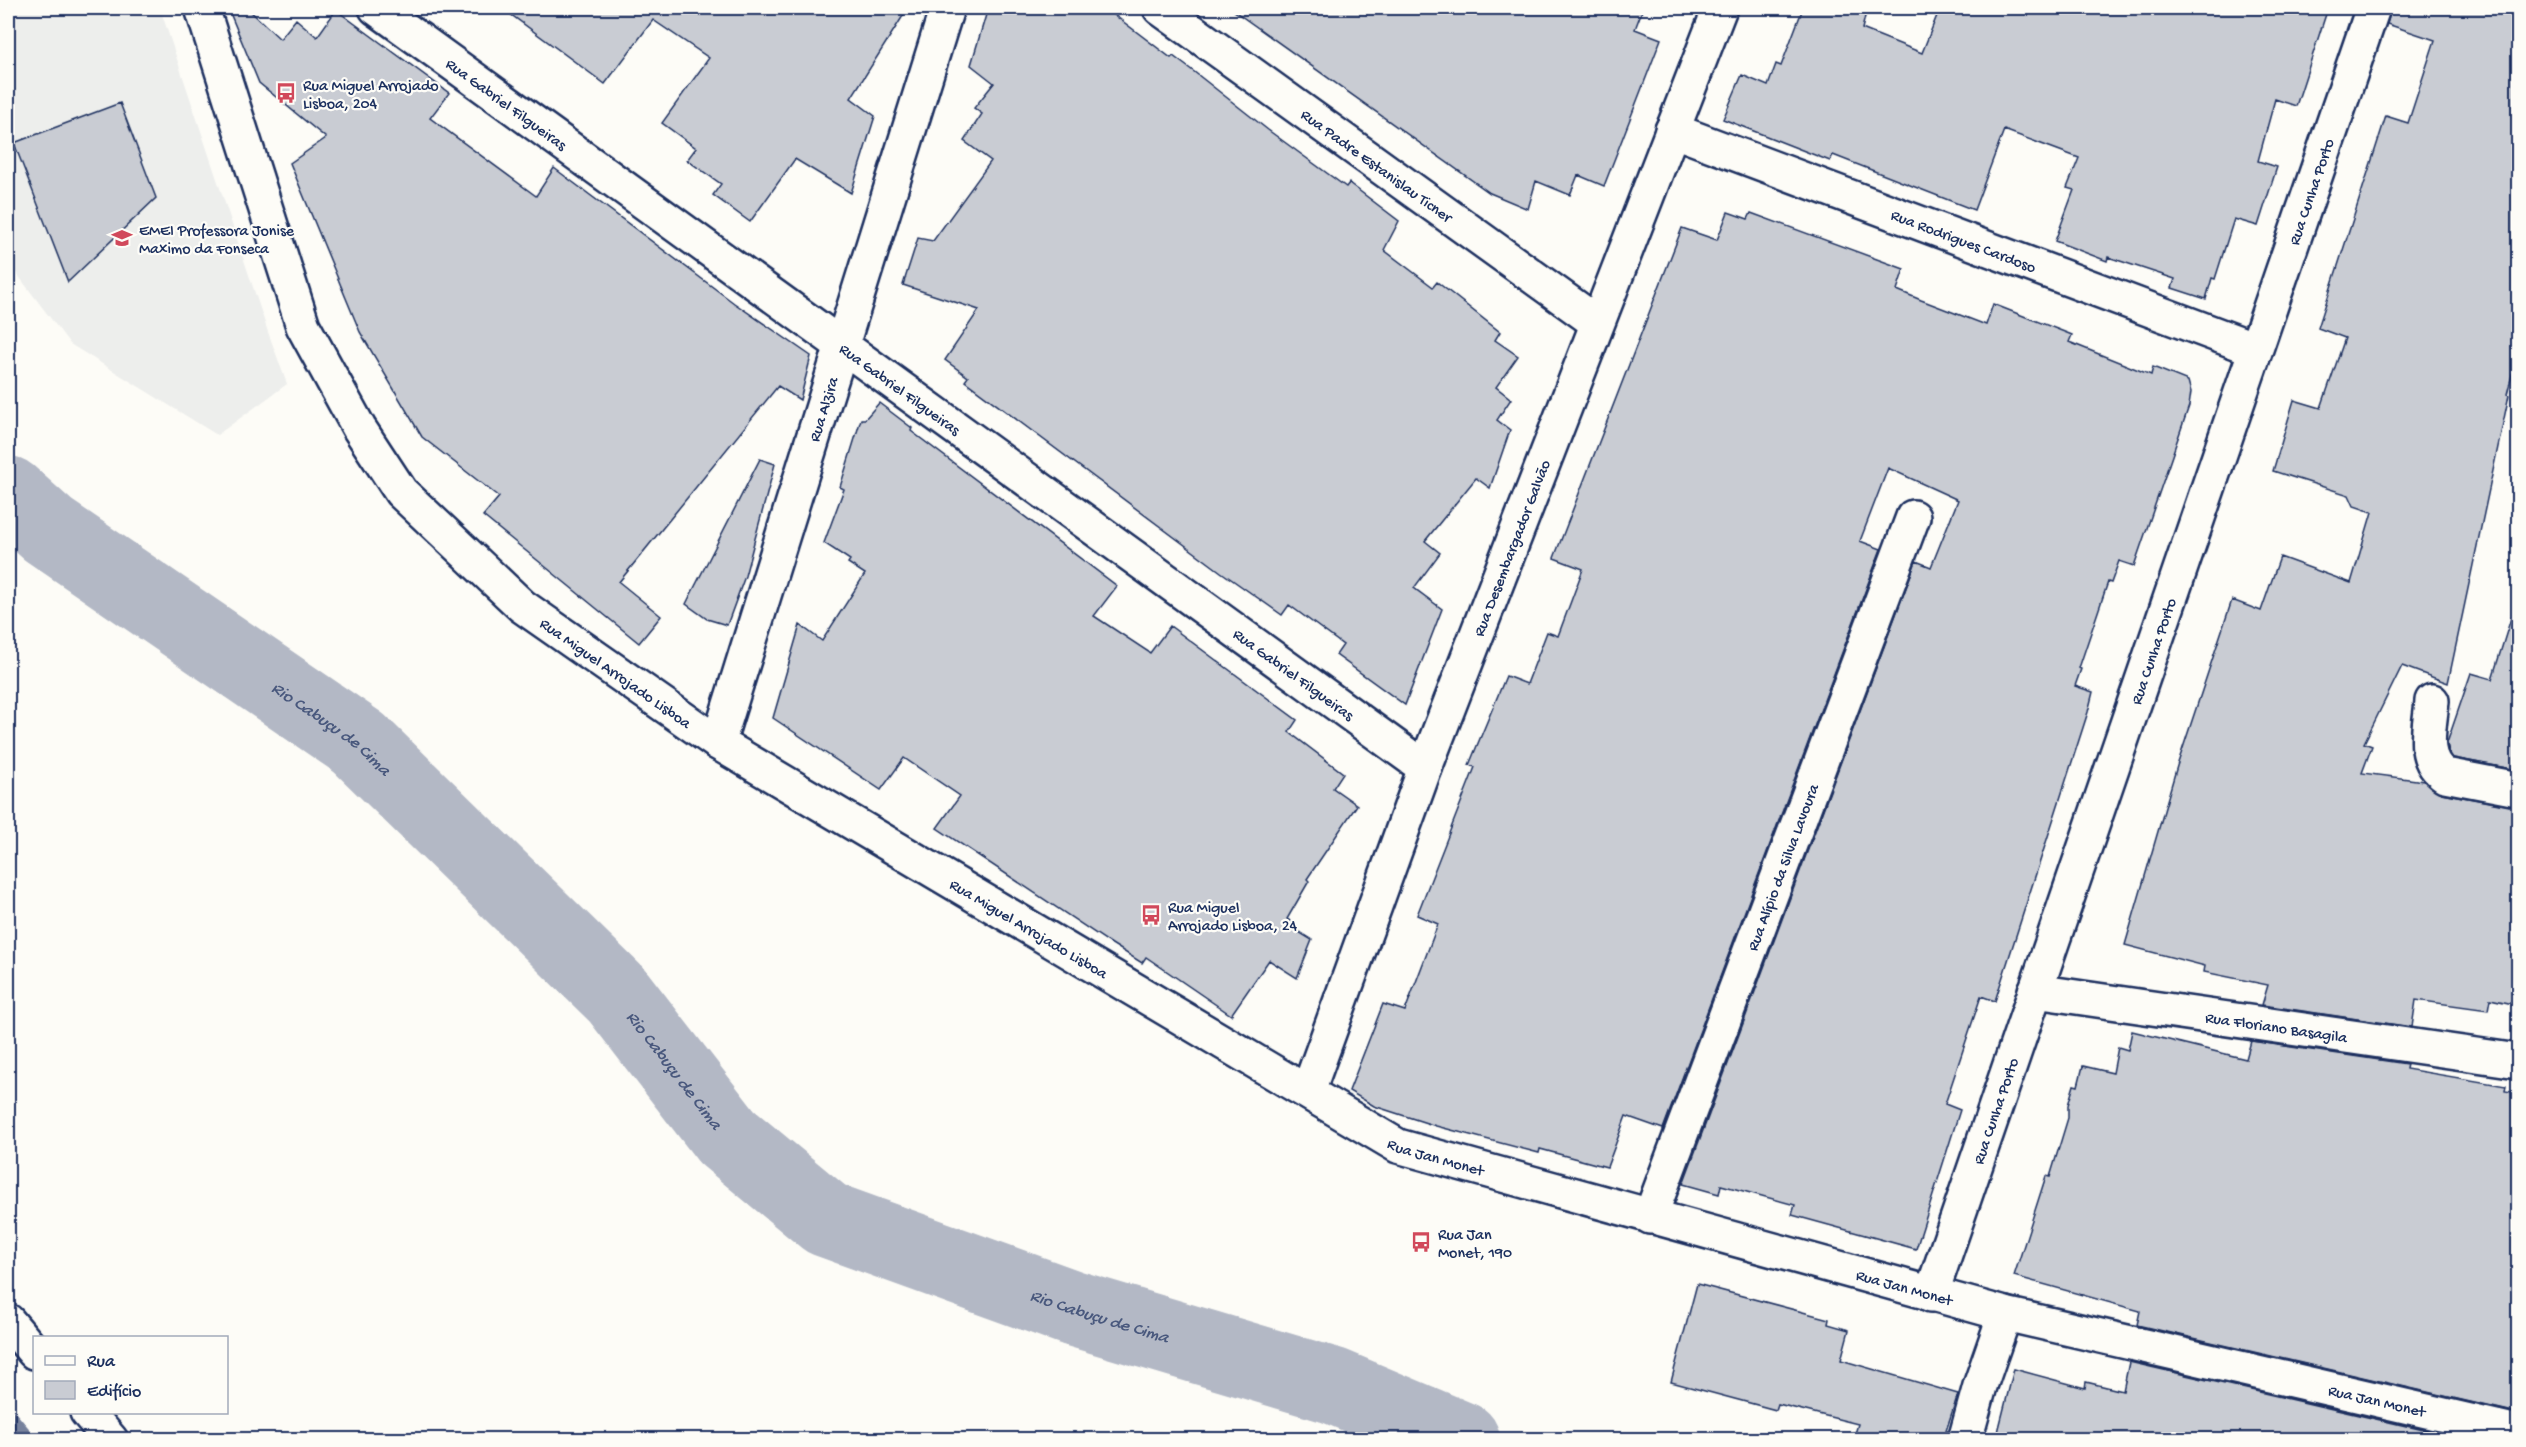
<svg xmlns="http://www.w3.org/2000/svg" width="2526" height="1447" font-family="'Gochi Hand',sans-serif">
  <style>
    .built { fill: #edeeec }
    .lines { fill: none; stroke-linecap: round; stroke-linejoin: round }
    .stream { stroke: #76819c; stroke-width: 12 }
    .river { stroke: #b3b8c5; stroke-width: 76 }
    .building { fill: #c9ccd3; stroke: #1b2f5e; stroke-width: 1.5 }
    .minor-casing { stroke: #1b2f5e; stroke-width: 38 }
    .minor { stroke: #fdfcf7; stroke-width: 33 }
    .labels { text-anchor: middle; stroke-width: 4.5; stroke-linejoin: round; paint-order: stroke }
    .poi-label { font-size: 16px; fill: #1b2f5e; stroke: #fdfcf7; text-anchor: start }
    .street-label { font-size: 16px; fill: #1b2f5e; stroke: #fdfcf7 }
    .water-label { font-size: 18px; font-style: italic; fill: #49587d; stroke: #fdfcf7 }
  </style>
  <rect width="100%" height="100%" fill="#fdfcf7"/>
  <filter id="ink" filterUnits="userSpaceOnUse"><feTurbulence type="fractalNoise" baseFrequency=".0167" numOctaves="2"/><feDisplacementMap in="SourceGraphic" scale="12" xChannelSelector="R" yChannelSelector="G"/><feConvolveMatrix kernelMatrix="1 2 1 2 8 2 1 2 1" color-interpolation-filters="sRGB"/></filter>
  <g filter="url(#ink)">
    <path class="built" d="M 8,8 L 160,8 L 268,332 L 287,384 L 217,435 L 70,344 L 8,262 Z"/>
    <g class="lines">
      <path class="stream" d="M 8,1413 L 31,1440"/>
      <path class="river" id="s1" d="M 8,494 L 48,530 L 359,743 L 618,996 L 727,1137 L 826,1219 L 1072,1308 L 1334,1386 L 1462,1440"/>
    </g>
    <path class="building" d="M 228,8 L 247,8 L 280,39 L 296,19 L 317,37 L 336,10 L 449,93 L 430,118 L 536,196 L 554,168 L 734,303 L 811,356 L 800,400 L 778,386 L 619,582 L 661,616 L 639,643 L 483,516 L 499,497 L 422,437 L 360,332 L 290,163 L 326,138 L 259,83 Z
      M 502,8 L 908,8 L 851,98 L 875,116 L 851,193 L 795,159 L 750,222 L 713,195 L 721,184 L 687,160 L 696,148 L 662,123 L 709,58 L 653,20 L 605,84 Z
      M 988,8 L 1105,8 L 1171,58 L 1173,56 L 1193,71 L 1268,130 L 1346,187 L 1349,183 L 1399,221 L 1384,250 L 1433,287 L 1437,282 L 1500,332 L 1495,340 L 1518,356 L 1496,387 L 1511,399 L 1497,420 L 1510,430 L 1490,488 L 1476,478 L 1425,541 L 1440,553 L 1414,588 L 1442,609 L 1405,705 L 1336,655 L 1343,645 L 1289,605 L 1282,615 L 1221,572 L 965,381 L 968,377 L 945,360 L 979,310 L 903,285 L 918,238 L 933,241 L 991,161 L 964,141 L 982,114 L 974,108 L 994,83 L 971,65 Z
      M 1230,8 L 1643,8 L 1635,29 L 1661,39 L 1604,186 L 1578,175 L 1570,195 L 1536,181 L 1528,209 L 1490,193 Z
      M 1803,8 L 1867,8 L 1862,29 L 1922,53 L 1940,8 L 2328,8 L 2296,106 L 2275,99 L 2258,161 L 2277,167 L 2258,226 L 2234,219 L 2215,279 L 2212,278 L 2206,299 L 2172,288 L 2175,279 L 2108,257 L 2107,261 L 2055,241 L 2074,190 L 2067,188 L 2079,158 L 2004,130 L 1974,210 L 1833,155 L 1830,161 L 1723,119 L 1742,75 L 1768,86 L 1776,64 L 1781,66 Z
      M 2391,8 L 2518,8 L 2518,352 L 2507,394 L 2509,395 L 2448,683 L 2402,666 L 2364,743 L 2372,746 L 2362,773 L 2424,781 L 2441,793 L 2518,807 L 2518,1005 L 2490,999 L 2488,1010 L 2416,1000 L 2412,1027 L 2262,1005 L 2268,985 L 2204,972 L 2205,966 L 2125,945 L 2177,766 L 2232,600 L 2261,611 L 2280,557 L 2351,583 L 2372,512 L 2354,506 L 2349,495 L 2273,471 L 2294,400 L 2321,408 L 2345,338 L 2318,328 L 2386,116 L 2408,123 L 2435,40 L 2387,24 Z
      M 120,103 L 156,198 L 68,282 L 14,143 Z
      M 1728,212 L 1748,219 L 1751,213 L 1904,269 L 1897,290 L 1921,300 L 1986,325 L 1993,304 L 2072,335 L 2069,342 L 2151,375 L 2153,367 L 2188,381 L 2191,392 L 2189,406 L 2134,566 L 2119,561 L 2111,583 L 2108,582 L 2079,668 L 2081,669 L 2075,686 L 2093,692 L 2088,712 L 1995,1001 L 1981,996 L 1945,1104 L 1960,1110 L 1916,1249 L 1792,1215 L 1795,1205 L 1721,1185 L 1719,1194 L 1683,1184 L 1916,561 L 1931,567 L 1958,500 L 1888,468 L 1860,541 L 1881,549 L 1663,1129 L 1626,1116 L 1607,1167 L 1540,1149 L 1539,1153 L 1436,1126 L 1374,1106 L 1349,1091 L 1383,1004 L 1405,1011 L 1438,924 L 1417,915 L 1475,767 L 1469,765 L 1506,676 L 1527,684 L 1547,632 L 1558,636 L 1583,569 L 1554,558 L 1682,228 L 1717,240 Z
      M 879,403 L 912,428 L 911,431 L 1117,586 L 1094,616 L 1150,653 L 1170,626 L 1297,720 L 1289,732 L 1343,773 L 1333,788 L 1357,805 L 1307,879 L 1309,881 L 1287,919 L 1292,922 L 1289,926 L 1312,940 L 1297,978 L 1269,960 L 1231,1015 L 1146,957 L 1142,963 L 1107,941 L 937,828 L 960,796 L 904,758 L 881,790 L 773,718 L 800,625 L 822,641 L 865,574 L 848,563 L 850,560 L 824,543 L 844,489 L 840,487 L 861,419 L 865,419 Z
      M 760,459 L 775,464 L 745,576 L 727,625 L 707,619 L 686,604 Z
      M 2511,618 L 2518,619 L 2518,770 L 2453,758 L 2449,752 L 2447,743 L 2471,673 L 2492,679 Z
      M 2132,1031 L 2246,1059 L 2251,1041 L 2407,1064 L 2406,1069 L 2506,1086 L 2505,1091 L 2518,1093 L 2518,1413 L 2137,1325 L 2140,1311 L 2014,1276 L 2046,1176 L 2050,1177 L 2068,1118 L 2068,1105 L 2074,1085 L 2078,1086 L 2083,1066 L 2113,1073 L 2118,1047 L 2128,1050 Z
      M 1697,1284 L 1829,1319 L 1828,1324 L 1849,1330 L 1841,1360 L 1958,1394 L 1943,1440 L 1853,1440 L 1858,1424 L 1778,1404 L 1776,1410 L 1671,1382 Z
      M 2129,1362 L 2467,1440 L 2026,1440 L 1998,1432 L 2014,1369 L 2085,1388 L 2086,1382 L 2123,1391 Z"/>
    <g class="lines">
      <g class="minor-casing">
        <g id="minor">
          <path id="s2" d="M 202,8 L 303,326 L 359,428 L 401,492 L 522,606 L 718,743 L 1398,1146 L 2005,1314 L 2518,1432"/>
          <path id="s3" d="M 376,8 L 1425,768"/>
          <path id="s4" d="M 1160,8 L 1596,322"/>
          <path id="s5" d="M 1672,130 L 2255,349"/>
          <path d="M 2432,701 C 2430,727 2420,759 2445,775 L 2518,789"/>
          <path id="s6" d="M 718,743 L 947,8"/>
          <path id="s7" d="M 2035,991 L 2518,1061"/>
          <path id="s8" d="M 1308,1091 L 1425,768 L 1720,8"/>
          <path id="s9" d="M 1650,1217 L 1913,517"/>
          <path id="s10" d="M 1931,1295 L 2373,8"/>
          <path d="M 8,1321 L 34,1352"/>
          <path d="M 87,1412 L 111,1440"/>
          <path d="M 1965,1440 L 1980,1386 L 2005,1314"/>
        </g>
      </g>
      <use href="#minor" class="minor"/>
    </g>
  </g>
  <defs>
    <g id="bus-bare" transform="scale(1.62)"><path d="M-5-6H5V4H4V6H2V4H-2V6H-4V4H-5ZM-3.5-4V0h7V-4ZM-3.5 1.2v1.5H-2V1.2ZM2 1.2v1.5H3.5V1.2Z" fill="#d1495b" stroke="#fdfcf7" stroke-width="2.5" paint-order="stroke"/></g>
    <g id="school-bare" transform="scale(1.62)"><path d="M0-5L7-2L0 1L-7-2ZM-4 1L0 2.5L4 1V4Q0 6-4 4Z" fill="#d1495b" stroke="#fdfcf7" stroke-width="2.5" paint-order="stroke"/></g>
  </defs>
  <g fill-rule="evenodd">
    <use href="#bus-bare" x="286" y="93"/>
    <use href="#school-bare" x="122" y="238"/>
    <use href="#bus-bare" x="1151" y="915"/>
    <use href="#bus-bare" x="1421" y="1242"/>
  </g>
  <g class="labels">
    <g class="poi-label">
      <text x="303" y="90">Rua Miguel Arrojado<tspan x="303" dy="18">Lisboa, 204</tspan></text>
      <text x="139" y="235">EMEI Professora Jonise<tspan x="139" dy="18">Maximo da Fonseca</tspan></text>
      <text x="1168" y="912">Rua Miguel<tspan x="1168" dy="18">Arrojado Lisboa, 24</tspan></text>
      <text x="1438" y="1239">Rua Jan<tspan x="1438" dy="18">Monet, 190</tspan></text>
    </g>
    <g class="street-label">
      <text dy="6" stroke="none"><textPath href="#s3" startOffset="162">Rua Gabriel Filgueiras</textPath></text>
      <text dy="6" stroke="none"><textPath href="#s4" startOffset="268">Rua Padre Estanislau Ticner</textPath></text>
      <text dy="6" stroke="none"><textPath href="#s10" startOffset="1167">Rua Cunha Porto</textPath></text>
      <text dy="6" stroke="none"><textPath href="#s5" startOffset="312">Rua Rodrigues Cardoso</textPath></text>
      <text dy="6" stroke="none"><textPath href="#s3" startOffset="648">Rua Gabriel Filgueiras</textPath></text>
      <text dy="6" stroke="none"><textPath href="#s6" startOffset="350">Rua Alzira</textPath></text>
      <text dy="6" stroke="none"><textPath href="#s8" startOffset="580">Rua Desembargador Galvão</textPath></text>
      <text dy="6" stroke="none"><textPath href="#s10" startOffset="681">Rua Cunha Porto</textPath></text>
      <text dy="6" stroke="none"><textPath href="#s2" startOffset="808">Rua Miguel Arrojado Lisboa</textPath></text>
      <text dy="6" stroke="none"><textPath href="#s3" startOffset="1134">Rua Gabriel Filgueiras</textPath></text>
      <text dy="6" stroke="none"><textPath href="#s9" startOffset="374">Rua Alípio da Silva Lavoura</textPath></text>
      <text dy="6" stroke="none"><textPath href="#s2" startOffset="1294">Rua Miguel Arrojado Lisboa</textPath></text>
      <text dy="6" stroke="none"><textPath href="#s7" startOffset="244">Rua Floriano Basagila</textPath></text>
      <text dy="6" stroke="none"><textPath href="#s10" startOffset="195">Rua Cunha Porto</textPath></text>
      <text dy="6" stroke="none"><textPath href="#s2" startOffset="1762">Rua Jan Monet</textPath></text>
      <text dy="6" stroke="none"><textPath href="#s2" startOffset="2248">Rua Jan Monet</textPath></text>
      <text dy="6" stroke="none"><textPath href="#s2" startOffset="2734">Rua Jan Monet</textPath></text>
    </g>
    <g class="water-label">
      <text dy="6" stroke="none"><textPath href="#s1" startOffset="400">Rio Cabuçu de Cima</textPath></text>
      <text dy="6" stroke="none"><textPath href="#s1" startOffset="886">Rio Cabuçu de Cima</textPath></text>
      <text dy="6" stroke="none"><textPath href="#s1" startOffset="1390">Rio Cabuçu de Cima</textPath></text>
    </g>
  </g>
  <rect width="2526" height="1447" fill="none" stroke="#fdfcf7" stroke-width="30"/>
  <rect x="15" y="15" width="2496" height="1417" fill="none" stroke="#1b2f5e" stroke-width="2" filter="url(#ink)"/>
  <rect x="33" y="1336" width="195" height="78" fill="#fdfcf7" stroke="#a3aaba" stroke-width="1.5"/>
  <rect x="45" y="1356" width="30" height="9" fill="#fdfcf7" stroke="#a3aaba" stroke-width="1.5"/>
  <text x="87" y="1366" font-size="18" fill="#1b2f5e">Rua</text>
  <rect x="45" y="1381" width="30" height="18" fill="#c9ccd3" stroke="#a3aaba" stroke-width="1.5"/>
  <text x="87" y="1396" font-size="18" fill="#1b2f5e">Edifício</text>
</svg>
